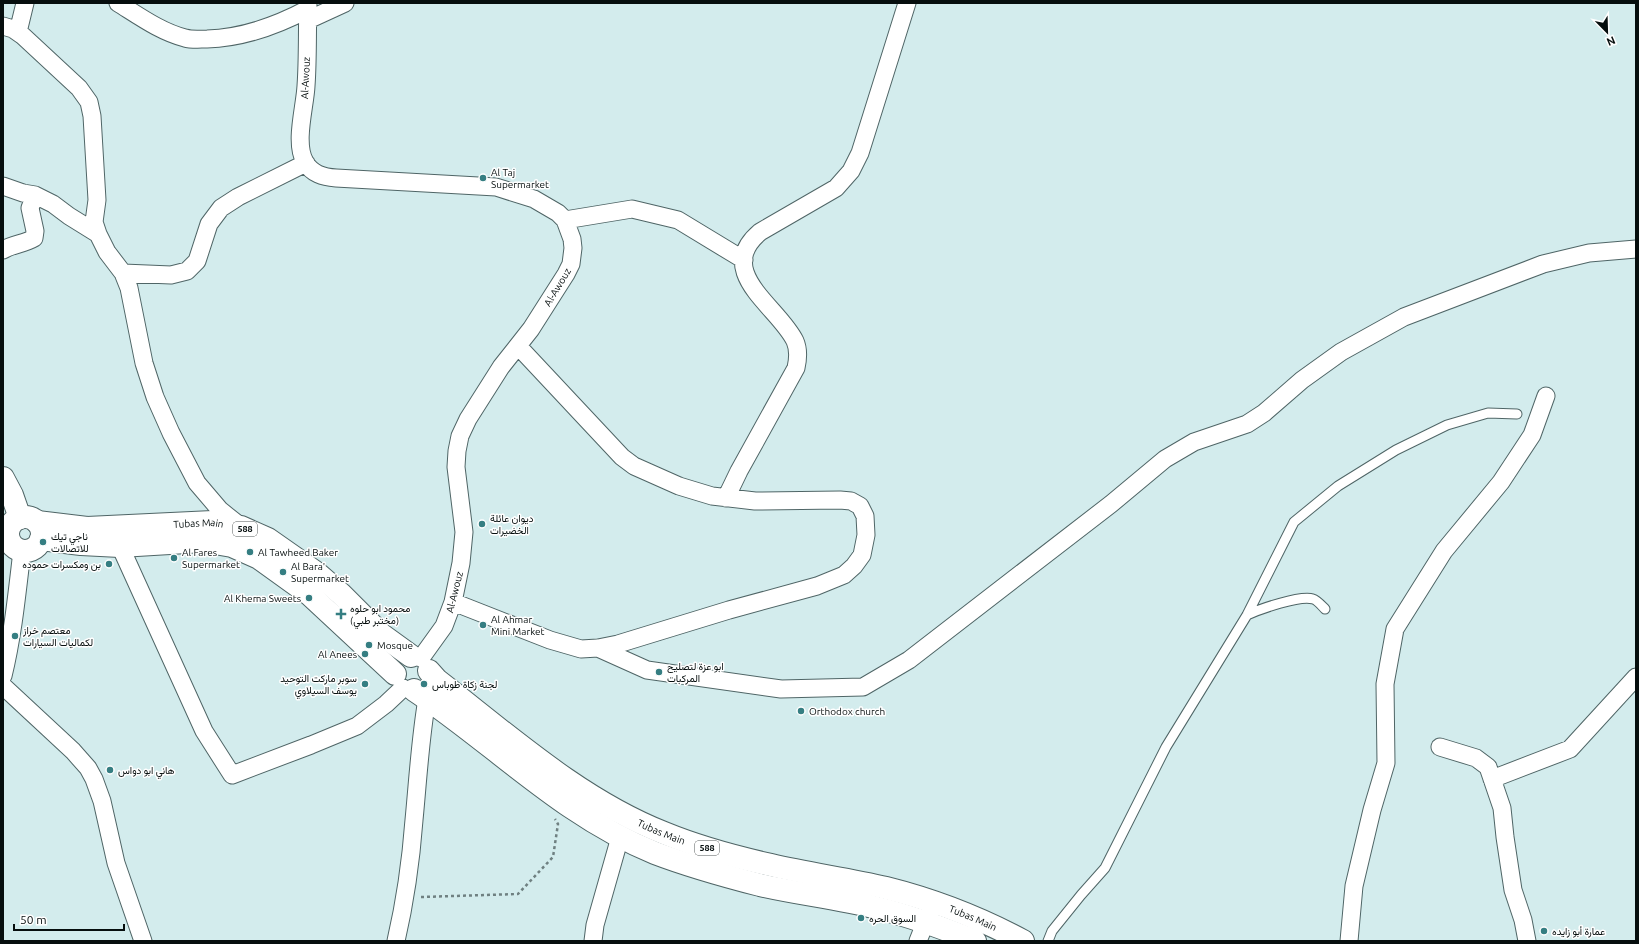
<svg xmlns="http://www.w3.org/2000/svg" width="1639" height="944" font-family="Ubuntu,Vazirmatn,sans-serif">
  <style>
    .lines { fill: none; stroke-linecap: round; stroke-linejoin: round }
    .lane-casing { stroke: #4f6566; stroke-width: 11 }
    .street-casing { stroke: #4f6566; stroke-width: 19 }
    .secondary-casing { stroke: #4f6566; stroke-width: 24 }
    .primary-casing { stroke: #4f6566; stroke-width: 24 }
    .path { stroke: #6f8081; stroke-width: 2.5; stroke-dasharray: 3 3; stroke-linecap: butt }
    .lane { stroke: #fff; stroke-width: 9 }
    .street { stroke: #fff; stroke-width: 17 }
    .secondary { stroke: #fff; stroke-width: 22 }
    .primary { stroke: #fff; stroke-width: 22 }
    .poi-dot { fill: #357e82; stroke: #fff; stroke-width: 1.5 }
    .labels { text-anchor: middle; stroke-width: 3; stroke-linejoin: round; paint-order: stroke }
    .shield { fill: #fff; stroke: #515656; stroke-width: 1 }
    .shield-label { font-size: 9px; font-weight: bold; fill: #060e0e }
    .street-label { font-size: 10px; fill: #060e0e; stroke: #fff }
    .poi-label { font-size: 10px; fill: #060e0e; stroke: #fff; text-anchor: start }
  </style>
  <rect width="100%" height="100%" fill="#d3eced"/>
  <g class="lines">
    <g class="lane-casing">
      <path id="lane" d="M 1247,615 C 1260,609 1300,595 1313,599 C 1317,600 1322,606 1325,609
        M 1048,941 L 1052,931 L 1081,895 L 1105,868 L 1166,747 L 1247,615 L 1294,522 L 1338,486 L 1396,450 L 1447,425 L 1488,413 L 1517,414"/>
    </g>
    <g class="street-casing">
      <path id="street" d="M 118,3 C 139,16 161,32 185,38 C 192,40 200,39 207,39 C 242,38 276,26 308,9
        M 308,3 C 307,30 308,58 306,86 C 305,107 294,143 305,162 C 312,174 323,177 336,178 L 496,187 L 534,199 L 558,213 L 565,220 L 572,239 L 573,248 L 571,264 L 566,274 L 531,329 L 501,367 L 468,419 L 460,436 L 457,451 L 456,467 L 464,532 L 461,563 L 453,602 L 444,626 L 421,658
        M 308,20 L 345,3
        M 3,26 L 13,29 L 23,36 L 79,88 L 89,102 L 92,116 L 97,200 L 94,222 L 98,234
        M 18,32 L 25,3
        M 3,186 L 23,193 L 35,195 L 53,204 L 69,216 L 98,234 L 107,252 L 123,273 L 129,288 L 144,363 L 155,397 L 171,433 L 197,483 L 220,510 L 240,526
        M 565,220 L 632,209 L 678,220 L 744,260
        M 3,250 C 13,244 24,244 34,238 L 35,231 L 30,208 L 35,195
        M 123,273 L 171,275 L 187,271 L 197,261 L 209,224 L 221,208 L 238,197 L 306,163
        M 726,498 L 739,471 L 796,368 C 798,359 799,350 795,341 C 779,307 713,272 760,232 L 836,188 L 851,171 L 860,153 L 907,3
        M 120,546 L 204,731 L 232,775 L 311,745 L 357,726 L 386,704 L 403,688
        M 453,602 L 550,640 L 581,649 L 598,648 L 618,644 L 729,610 L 817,586 L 844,575 L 854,566 L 862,555 L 866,535 L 865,516 L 860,506 L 851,501 L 840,500 L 755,501 L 712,496 L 679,486 L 634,466 L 622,457 L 518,346
        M 598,648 L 647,670 L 781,689 L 863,687 L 909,660 L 1111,504 L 1165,459 L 1194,442 L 1247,424 L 1264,413 L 1302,380 L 1341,352 L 1404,317 L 1543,264 L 1589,253 L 1636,249
        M 3,676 C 13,635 17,593 22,551
        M 3,686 L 73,751 L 88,768 L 94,779 L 102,801 L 116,863 L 143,941
        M 1440,747 L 1476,758 L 1488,767 L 1502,808 L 1505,837 L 1513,890 L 1523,920 L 1527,941
        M 1492,779 L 1570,749 L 1636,677
        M 396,941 C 405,902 411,860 414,820 C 418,779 420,740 427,699
        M 593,941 L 595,925 L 620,837
        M 918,941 L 930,911
        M 1349,941 L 1354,886 L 1372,810 L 1386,763 L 1385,684 L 1395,629 L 1444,551 L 1501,482 L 1532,435 L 1546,396"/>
    </g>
    <g class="secondary-casing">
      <path id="secondary" d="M 3,478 L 12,495 L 20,518"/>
    </g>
    <g class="primary-casing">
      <g id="primary">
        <circle cx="25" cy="534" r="17"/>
        <path id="s1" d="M 37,522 L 87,528 L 213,522 L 241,527 L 268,539 L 318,574 L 341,594 L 382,635 L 411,656"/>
        <path d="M 41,539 L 81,544 L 120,546 L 203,541 L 232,546 L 259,558 L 309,594 L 395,674"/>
        <path id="s2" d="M 429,671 L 437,680 C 508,735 580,800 664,833 C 698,847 735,857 771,865 C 809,874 848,879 886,888 C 934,900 980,918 1023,941"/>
        <path d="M 414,690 C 495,744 563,816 655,853 C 689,866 725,876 760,885 C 799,894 838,898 877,908 C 911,916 943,928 975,941"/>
      </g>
    </g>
    <path class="path" d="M 421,897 L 518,894 L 553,857 L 558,824 L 555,819"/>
    <use href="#lane" class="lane"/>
    <use href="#street" class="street"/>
    <use href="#secondary" class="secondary"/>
    <use href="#primary" class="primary"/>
  </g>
  <g class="poi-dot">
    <circle cx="483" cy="178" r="4"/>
    <circle cx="482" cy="524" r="4"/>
    <circle cx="43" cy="542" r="4"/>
    <circle cx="250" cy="552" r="4"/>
    <circle cx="174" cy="558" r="4"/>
    <circle cx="109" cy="564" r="4"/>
    <circle cx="283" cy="572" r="4"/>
    <circle cx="309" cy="598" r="4"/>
    <path d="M339 608h4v4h4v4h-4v4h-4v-4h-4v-4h4z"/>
    <circle cx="483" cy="625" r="4"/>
    <circle cx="15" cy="636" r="4"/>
    <circle cx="369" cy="645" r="4"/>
    <circle cx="365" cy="654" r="4"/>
    <circle cx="659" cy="672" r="4"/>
    <circle cx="365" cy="684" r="4"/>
    <circle cx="424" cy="684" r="4"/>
    <circle cx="801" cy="711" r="4"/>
    <circle cx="110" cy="770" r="4"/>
    <circle cx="861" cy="918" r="4"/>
    <circle cx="1544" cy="931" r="4"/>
  </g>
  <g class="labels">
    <g class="shield">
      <rect x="233" y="522" width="24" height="14" rx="3"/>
      <rect x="695" y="841" width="24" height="14" rx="3"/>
    </g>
    <g class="shield-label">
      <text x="245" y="532">588</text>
      <text x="707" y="851">588</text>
    </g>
    <g class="street-label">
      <text transform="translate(305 78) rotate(-87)" y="4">Al-Awouz</text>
      <text transform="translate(557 287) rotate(-59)" y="4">Al-Awouz</text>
      <text dy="4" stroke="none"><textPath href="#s1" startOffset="162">Tubas Main</textPath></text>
      <text transform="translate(454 592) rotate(-76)" y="4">Al-Awouz</text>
      <text dy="4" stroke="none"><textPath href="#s2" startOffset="284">Tubas Main</textPath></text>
      <text dy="4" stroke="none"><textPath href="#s2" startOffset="608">Tubas Main</textPath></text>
    </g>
    <g class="poi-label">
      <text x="491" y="176">Al Taj<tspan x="491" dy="12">Supermarket</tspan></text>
      <text x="490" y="522">ديوان عائلة<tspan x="490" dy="12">الخضيرات</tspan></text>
      <text x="51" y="540">ناجي تيك<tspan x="51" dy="12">للاتصالات</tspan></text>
      <text x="182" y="556">Al Fares<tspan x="182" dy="12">Supermarket</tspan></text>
      <text x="258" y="556">Al Tawheed Baker</text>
      <text x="101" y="568" text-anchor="end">بن ومكسرات حموده</text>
      <text x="291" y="570">Al Bara'<tspan x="291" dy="12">Supermarket</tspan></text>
      <text x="301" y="602" text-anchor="end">Al Khema Sweets</text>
      <text x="350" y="612">محمود ابو حلوه<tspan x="350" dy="12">(مختبر طبي)</tspan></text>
      <text x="491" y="623">Al Ahmar<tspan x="491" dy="12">Mini Market</tspan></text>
      <text x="23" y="634">معتصم خراز<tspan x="23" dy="12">لكماليات السيارات</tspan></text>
      <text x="377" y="649">Mosque</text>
      <text x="357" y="658" text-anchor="end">Al Anees</text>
      <text x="667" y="670">ابو عزة لتصليح<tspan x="667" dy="12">المركبات</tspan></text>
      <text x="357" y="682" text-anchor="end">سوبر ماركت التوحيد<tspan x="357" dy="12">يوسف السيلاوي</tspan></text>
      <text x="432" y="688">لجنة زكاة طوباس</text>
      <text x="809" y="715">Orthodox church</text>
      <text x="118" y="774">هاني ابو دواس</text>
      <text x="869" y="922">السوق الحره</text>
      <text x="1552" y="935">عمارة أبو زايده</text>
    </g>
  </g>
  <rect width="1639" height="944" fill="none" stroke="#060e0e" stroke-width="8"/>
  <g transform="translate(1607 32) rotate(157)" stroke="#ffffff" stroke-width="3" paint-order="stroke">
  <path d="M0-3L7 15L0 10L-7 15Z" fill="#060e0e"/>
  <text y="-6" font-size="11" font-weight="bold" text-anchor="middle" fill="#060e0e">N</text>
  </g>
  <path d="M14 924v6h110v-6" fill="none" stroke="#060e0e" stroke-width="2"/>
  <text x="20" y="924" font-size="12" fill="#060e0e" stroke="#ffffff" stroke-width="3" paint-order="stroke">50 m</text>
</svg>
